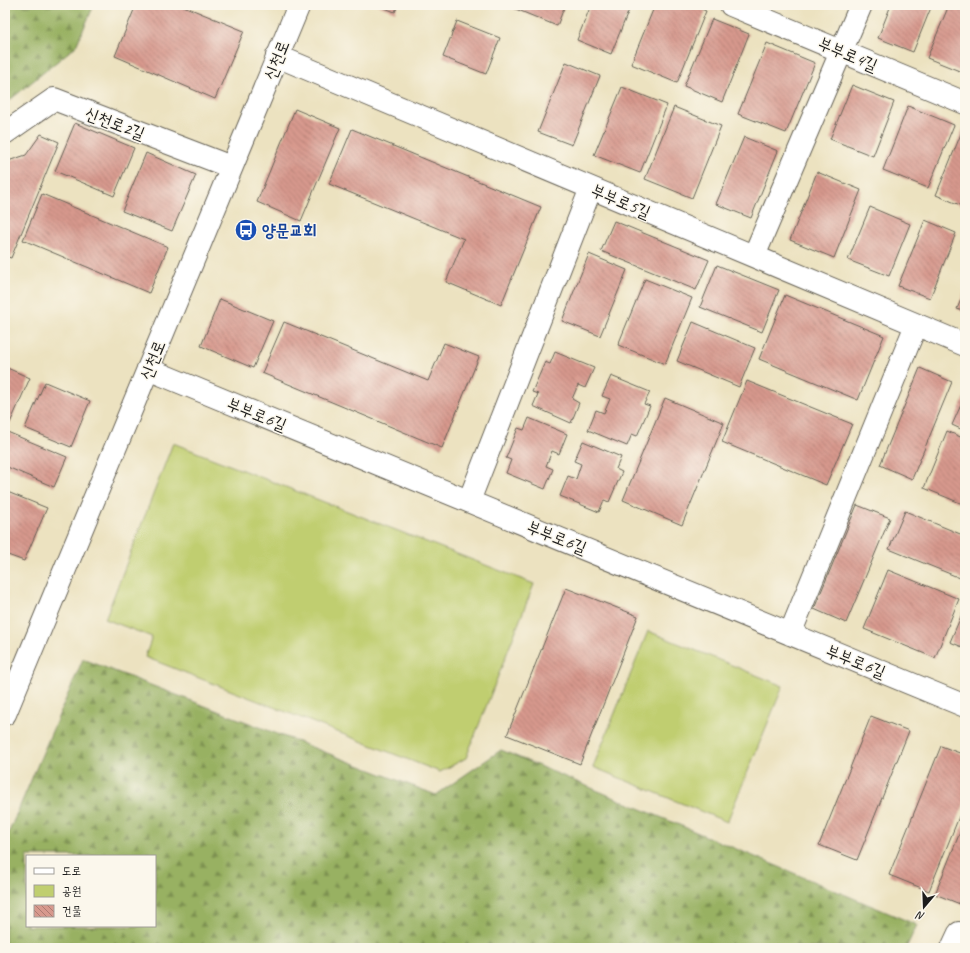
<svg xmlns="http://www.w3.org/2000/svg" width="970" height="953" font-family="Caveat,'Poor Story',sans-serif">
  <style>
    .forest { fill: url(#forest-firs); stroke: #5a663f; fill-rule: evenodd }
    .park { fill: #c0ce6f; stroke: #6e7546 }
    .building { fill: url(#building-back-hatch) }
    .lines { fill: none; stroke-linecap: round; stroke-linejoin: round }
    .street-casing { stroke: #656155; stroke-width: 24 }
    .secondary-casing { stroke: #656155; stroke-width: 24 }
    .street { stroke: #fff; stroke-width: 22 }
    .secondary { stroke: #fff; stroke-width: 22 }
    .labels { text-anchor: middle; stroke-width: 3; stroke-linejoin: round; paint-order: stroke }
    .street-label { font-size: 17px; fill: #1c1c1c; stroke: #fbf7ec }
    .transit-label { font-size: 17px; font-weight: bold; fill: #164399; stroke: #fbf7ec; text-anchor: start }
  </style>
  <defs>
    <pattern id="forest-firs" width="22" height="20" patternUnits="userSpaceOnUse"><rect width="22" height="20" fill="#98b162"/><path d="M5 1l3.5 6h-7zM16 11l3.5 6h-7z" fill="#7b8f50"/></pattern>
    <pattern id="building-back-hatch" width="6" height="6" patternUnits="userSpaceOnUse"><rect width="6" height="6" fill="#d7998d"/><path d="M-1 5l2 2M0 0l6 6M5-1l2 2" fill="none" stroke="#ae7c72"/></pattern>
  </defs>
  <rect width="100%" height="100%" fill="#fbf7ec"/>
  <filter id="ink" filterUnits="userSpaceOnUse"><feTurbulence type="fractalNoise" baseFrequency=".025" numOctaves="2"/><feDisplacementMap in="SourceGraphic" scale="8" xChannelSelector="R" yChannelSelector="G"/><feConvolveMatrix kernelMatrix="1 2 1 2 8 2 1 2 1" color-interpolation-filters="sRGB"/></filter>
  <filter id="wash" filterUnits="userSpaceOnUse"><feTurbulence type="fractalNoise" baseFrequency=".012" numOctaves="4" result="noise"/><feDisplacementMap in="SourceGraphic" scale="16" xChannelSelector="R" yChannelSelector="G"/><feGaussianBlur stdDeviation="0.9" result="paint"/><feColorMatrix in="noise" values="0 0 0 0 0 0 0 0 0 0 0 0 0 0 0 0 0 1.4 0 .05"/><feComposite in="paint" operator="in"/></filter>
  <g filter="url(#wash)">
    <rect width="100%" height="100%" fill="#ece2c0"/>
    <path class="forest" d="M 5,5 L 94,5 L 76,46 L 5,104 Z
      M 83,659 L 436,795 L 501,750 L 917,925 L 906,948 L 5,948 L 5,841 ZM 27,856 L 155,856 L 155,926 L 27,926 Z"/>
    <path class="park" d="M 173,443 L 534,584 L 466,758 L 440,772 L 145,657 L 152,637 L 105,619 Z
      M 648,631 L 783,686 L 727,822 L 593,767 Z"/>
    <g id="blocks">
      <path class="building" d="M 136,5 L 181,5 L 244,31 L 215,99 L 115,56 Z
        M 377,5 L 398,5 L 395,12 Z
        M 506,5 L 565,5 L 557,26 Z
        M 591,5 L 631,5 L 611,54 L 577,40 Z
        M 655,5 L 692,5 L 706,11 L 677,83 L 631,64 Z
        M 891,5 L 932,5 L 913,52 L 878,38 Z
        M 949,5 L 965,5 L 965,65 L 962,72 L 927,58 Z
        M 712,19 L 749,34 L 722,102 L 684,86 Z
        M 457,21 L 500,38 L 486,74 L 443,57 Z
        M 767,43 L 815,63 L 786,133 L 738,114 Z
        M 566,62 L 600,76 L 572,145 L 538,132 Z
        M 852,85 L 894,102 L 873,156 L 830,139 Z
        M 622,87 L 667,105 L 640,173 L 594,155 Z
        M 908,106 L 954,125 L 928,188 L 883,170 Z
        M 674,107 L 721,126 L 692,198 L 645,179 Z
        M 295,109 L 340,128 L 301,221 L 257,202 Z
        M 75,123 L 134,148 L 114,196 L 55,171 Z
        M 352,129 L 541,207 L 501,305 L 446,282 L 464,239 L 329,184 Z
        M 963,129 L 965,130 L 965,207 L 936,195 Z
        M 41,134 L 59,142 L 11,258 L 5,256 L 5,162 L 26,155 Z
        M 744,137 L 778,151 L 751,218 L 716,204 Z
        M 146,153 L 196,175 L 172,231 L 122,211 Z
        M 817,172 L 861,190 L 834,258 L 790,240 Z
        M 42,194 L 168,247 L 149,293 L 23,240 Z
        M 870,207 L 910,224 L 889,276 L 848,260 Z
        M 925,220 L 956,233 L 930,298 L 898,286 Z
        M 614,221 L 709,260 L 696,290 L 601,251 Z
        M 589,254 L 627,270 L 600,336 L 562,321 Z
        M 717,265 L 779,290 L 762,332 L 700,307 Z
        M 645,279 L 692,298 L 665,364 L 618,345 Z
        M 965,290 L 965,312 L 957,309 Z
        M 785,295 L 884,336 L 858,400 L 759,359 Z
        M 220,299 L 273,321 L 253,368 L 201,346 Z
        M 284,322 L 428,381 L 444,343 L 479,357 L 442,448 L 262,373 Z
        M 693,322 L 755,348 L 739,387 L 677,361 Z
        M 555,352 L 594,368 L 585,388 L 578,385 L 572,399 L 579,403 L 571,423 L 533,406 L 538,394 L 532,392 L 545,362 L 550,364 Z
        M 5,367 L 30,378 L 10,423 L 5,421 Z
        M 920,368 L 952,382 L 912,479 L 880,465 Z
        M 611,376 L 650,392 L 644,404 L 650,406 L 637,436 L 632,434 L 627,446 L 588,430 L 596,410 L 604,413 L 610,399 L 602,396 Z
        M 747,381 L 852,424 L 826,485 L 722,442 Z
        M 45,382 L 90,401 L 71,447 L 25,428 Z
        M 965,396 L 965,431 L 952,425 Z
        M 665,398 L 724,423 L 682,525 L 623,500 Z
        M 529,418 L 567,434 L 559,454 L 552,451 L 546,466 L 553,469 L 545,489 L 506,473 L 511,460 L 506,458 L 518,428 L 524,430 Z
        M 5,431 L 67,457 L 54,487 L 5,466 Z
        M 947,431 L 965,439 L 965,505 L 924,488 Z
        M 583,441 L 621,457 L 616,469 L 622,472 L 609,502 L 604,500 L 599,512 L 560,496 L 568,476 L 576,479 L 581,464 L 574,461 Z
        M 5,491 L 47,508 L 24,561 L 5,554 Z
        M 857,505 L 890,518 L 846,623 L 814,609 Z
        M 905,511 L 965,536 L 965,580 L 889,549 Z
        M 888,570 L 959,599 L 935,658 L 864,629 Z
        M 566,588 L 638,616 L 580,764 L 507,735 Z
        M 965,607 L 965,648 L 950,642 Z
        M 871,716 L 909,731 L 857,860 L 819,845 Z
        M 941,746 L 965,755 L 965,802 L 929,891 L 889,875 Z
        M 965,820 L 965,906 L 935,894 Z"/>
    </g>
  </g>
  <g filter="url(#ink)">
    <use href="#blocks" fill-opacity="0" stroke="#656155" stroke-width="1"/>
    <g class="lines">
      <g class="street-casing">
        <path id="street" d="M 731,5 L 965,103
          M 277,56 L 965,345
          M 5,133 L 54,99 L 231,167
          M 754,256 L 861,5
          M 148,369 L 965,706
          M 469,501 L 591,188
          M 790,634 L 916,325
          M 952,948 L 959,933 L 965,935"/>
      </g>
      <g class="secondary-casing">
        <path id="secondary" d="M 5,714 L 299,5"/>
      </g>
      <use href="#street" class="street"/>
      <use href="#secondary" class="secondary"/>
    </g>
  </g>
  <defs>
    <g id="bus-disc" transform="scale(1.15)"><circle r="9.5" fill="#1a4fb4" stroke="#fbf7ec"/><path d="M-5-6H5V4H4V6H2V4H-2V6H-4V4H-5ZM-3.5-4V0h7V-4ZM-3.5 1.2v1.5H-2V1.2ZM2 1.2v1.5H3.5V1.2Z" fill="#fff"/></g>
  </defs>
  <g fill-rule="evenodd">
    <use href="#bus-disc" x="246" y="230"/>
  </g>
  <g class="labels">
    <g class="street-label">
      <text transform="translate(848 54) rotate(23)" y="6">부부로4길</text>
      <text transform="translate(276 60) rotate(-68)" y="6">신천로</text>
      <text transform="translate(115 123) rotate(21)" y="6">신천로2길</text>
      <text transform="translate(621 201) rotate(23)" y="6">부부로5길</text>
      <text transform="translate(152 360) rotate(-68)" y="6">신천로</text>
      <text transform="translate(257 414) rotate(22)" y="6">부부로6길</text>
      <text transform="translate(557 537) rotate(22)" y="6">부부로6길</text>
      <text transform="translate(856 661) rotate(22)" y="6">부부로6길</text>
    </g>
    <g class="transit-label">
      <text x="262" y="236">양문교회</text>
    </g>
  </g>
  <rect width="970" height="953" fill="none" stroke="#fbf7ec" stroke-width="20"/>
  <rect x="26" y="855" width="130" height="72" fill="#fbf7ec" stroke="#a29f99"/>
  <rect x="34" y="868" width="20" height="6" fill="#ffffff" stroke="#a29f99"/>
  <text x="62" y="875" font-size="12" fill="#1c1c1c">도로</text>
  <rect x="34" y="885" width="20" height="12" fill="#c0ce6f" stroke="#a29f99"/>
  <text x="62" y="895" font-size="12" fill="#1c1c1c">공원</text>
  <rect x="34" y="905" width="20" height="12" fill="url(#building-back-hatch)" stroke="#a29f99"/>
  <text x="62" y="915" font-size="12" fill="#1c1c1c">건물</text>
  <g transform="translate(924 907) rotate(199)" stroke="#fbf7ec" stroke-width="3" paint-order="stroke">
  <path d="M0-3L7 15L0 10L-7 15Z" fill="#1c1c1c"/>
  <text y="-6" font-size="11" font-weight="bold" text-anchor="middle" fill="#1c1c1c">N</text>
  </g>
</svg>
